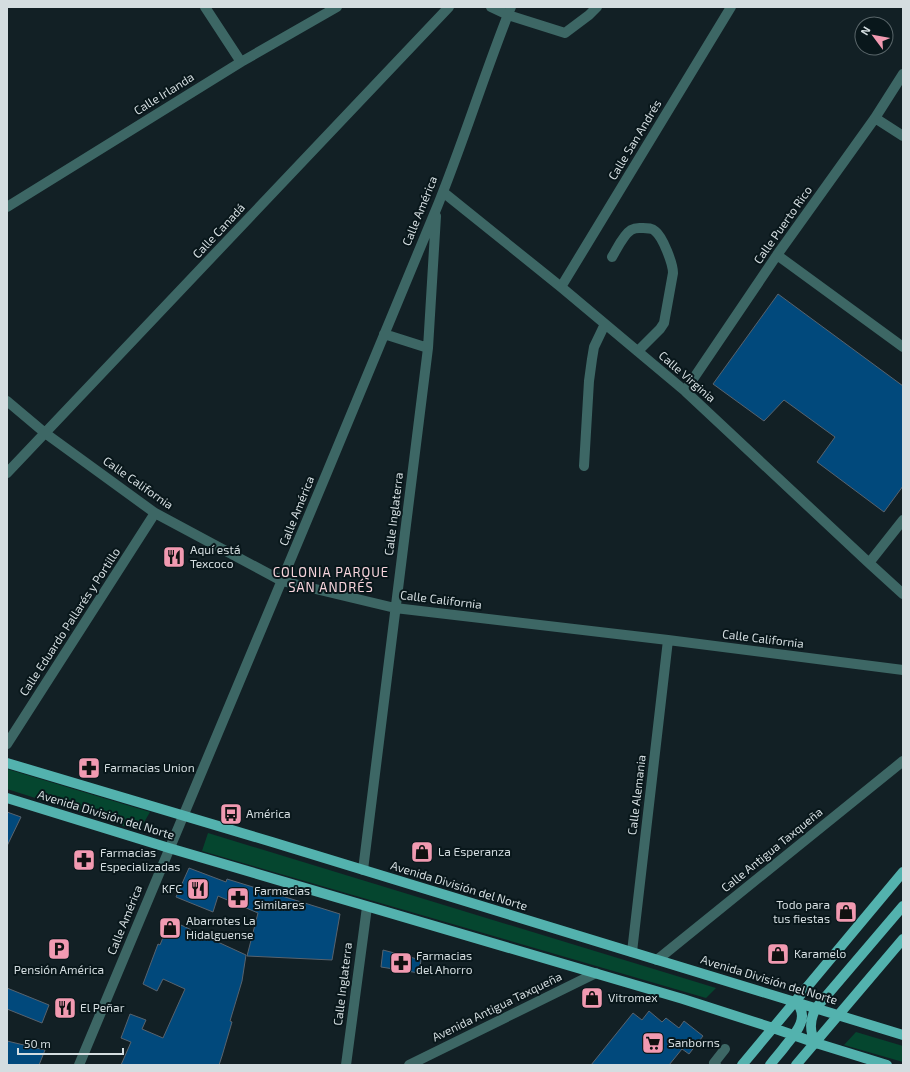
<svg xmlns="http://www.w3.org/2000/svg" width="910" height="1072" font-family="'Exo 2',sans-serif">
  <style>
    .green { fill: #05462f }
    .building { fill: #01497c; stroke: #58636e }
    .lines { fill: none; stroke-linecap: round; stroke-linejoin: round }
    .minor { stroke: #3d6765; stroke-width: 10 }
    .major { stroke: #53b2ae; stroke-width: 10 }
    .labels { text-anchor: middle; stroke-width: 4; stroke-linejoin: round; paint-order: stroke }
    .street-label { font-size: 12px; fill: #d4dde0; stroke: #09171b }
    .poi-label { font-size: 12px; fill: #d4dde0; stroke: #09171b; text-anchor: start }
    .neighbourhood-label { font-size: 13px; letter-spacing: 1px; fill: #f8d5dd; stroke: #09171b }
  </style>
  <rect width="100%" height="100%" fill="#122025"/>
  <path class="green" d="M 7,769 L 150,812 L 139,831 L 7,789 Z
    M 208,833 L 716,988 L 706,998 L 202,851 Z
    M 856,1032 L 903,1046 L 903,1062 L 844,1045 Z"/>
  <path class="building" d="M 778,294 L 903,386 L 903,486 L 884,512 L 817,462 L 835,437 L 784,400 L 764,421 L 713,384 Z
    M 7,812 L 21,817 L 7,846 Z
    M 189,868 L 226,882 L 227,879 L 340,914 L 332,960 L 247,956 L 258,913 L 218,896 L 213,912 L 176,897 Z
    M 170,920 L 246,955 L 242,981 L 230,1021 L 232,1022 L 222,1056 L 219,1065 L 121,1065 L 131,1042 L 121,1038 L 130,1014 L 146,1020 L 142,1029 L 163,1038 L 185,989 L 163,979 L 157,991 L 143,984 L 158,944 L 160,945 Z
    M 383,950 L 421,960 L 419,973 L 381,967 Z
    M 7,988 L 49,1005 L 42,1023 L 7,1009 Z
    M 649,1011 L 662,1022 L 666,1018 L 679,1028 L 684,1021 L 703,1036 L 689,1054 L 682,1049 L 669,1065 L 591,1065 L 633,1013 L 642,1020 Z
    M 7,1041 L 45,1050 L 39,1065 L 7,1065 Z"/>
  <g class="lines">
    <path class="minor" d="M 205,7 L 241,62
      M 491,7 L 508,15 L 565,33 L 589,15 L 597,7
      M 875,118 L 903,136
      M 443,192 L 561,287 L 685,391 L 869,563 L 903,594
      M 7,207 L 241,62 L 337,7
      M 777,255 L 903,347
      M 612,257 C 617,249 623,235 631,230 C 636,227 639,228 643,228 C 648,228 652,228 655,231 C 663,237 673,264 673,273 L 664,323 L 660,329 L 638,351
      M 561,287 L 731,7
      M 384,334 L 428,348
      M 685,391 L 777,255 L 875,118 L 903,74
      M 7,401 L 45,433 L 155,513 L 282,581 L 395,608 L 668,640 L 903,670
      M 584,466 L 589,381 L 592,359 L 594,347 L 605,324
      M 7,473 L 449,7
      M 869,563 L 903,520
      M 7,744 L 155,513
      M 363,870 L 428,348 L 436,216
      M 632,952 L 668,640
      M 657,960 L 903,761
      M 79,1065 C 197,780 318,497 435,212 C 463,144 484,74 511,7
      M 346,1065 L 367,907
      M 409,1065 L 596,973
      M 716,1065 L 714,1063 L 725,1049"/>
    <path class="major" d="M 7,763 L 272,842 L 903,1035
      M 7,798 L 169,848 L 683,999 L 773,1028 L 816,1043 L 887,1065
      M 816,1043 C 809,1032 810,1019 816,1008 L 903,906
      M 742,1065 L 903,872
      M 770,1065 C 775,1058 781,1052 786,1045 C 796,1033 811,1016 795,1001
      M 796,1065 L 903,939"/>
  </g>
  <defs>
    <g id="restaurant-square" transform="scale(1.15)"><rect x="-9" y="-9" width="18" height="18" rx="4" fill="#f19ab1" stroke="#09171b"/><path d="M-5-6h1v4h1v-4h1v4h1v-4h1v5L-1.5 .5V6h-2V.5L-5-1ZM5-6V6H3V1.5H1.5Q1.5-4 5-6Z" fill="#111"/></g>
    <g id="pharmacy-square" transform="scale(1.15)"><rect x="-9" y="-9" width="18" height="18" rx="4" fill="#f19ab1" stroke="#09171b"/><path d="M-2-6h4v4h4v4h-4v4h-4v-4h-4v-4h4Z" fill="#111"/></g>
    <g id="bus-square" transform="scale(1.15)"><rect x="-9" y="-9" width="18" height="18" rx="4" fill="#f19ab1" stroke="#09171b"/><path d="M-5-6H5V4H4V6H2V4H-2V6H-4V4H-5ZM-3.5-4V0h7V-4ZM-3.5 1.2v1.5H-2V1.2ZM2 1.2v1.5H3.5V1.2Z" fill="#111"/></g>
    <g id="shop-square" transform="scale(1.15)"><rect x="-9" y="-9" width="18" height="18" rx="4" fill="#f19ab1" stroke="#09171b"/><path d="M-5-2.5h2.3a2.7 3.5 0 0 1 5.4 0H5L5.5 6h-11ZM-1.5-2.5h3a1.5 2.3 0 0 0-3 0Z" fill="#111"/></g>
    <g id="parking-square" transform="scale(1.15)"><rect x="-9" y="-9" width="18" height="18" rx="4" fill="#f19ab1" stroke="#09171b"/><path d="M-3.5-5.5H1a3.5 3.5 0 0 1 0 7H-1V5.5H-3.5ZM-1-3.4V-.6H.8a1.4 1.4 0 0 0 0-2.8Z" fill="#111"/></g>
    <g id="supermarket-square" transform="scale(1.15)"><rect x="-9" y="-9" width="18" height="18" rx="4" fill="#f19ab1" stroke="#09171b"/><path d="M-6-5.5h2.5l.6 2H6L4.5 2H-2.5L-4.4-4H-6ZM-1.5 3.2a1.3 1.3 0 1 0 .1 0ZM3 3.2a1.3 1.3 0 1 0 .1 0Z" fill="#111"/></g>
  </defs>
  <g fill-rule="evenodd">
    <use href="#restaurant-square" x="174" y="557"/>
    <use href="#pharmacy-square" x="89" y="768"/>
    <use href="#bus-square" x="231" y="814"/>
    <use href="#shop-square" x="422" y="852"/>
    <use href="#pharmacy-square" x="84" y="860"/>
    <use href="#restaurant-square" x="198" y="889"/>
    <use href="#pharmacy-square" x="238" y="898"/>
    <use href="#shop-square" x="846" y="912"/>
    <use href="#shop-square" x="170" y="928"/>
    <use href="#parking-square" x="59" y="949"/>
    <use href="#shop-square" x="778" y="954"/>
    <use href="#pharmacy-square" x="401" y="963"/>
    <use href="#shop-square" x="592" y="998"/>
    <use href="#restaurant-square" x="65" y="1008"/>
    <use href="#supermarket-square" x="653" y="1043"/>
  </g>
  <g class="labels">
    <g class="street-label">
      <text transform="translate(164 94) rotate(-32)" y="4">Calle Irlanda</text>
      <text transform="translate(635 140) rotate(-59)" y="4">Calle San Andrés</text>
      <text transform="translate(420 211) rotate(-68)" y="4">Calle América</text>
      <text transform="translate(783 225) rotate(-55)" y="4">Calle Puerto Rico</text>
      <text transform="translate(219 231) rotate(-47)" y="4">Calle Canadá</text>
      <text transform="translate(687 377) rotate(41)" y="4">Calle Virginia</text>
      <text transform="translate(138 483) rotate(35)" y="4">Calle California</text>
      <text transform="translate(297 511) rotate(-68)" y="4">Calle América</text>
      <text transform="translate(394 514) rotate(-83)" y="4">Calle Inglaterra</text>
      <text transform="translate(441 600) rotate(7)" y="4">Calle California</text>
      <text transform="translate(70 622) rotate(-57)" y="4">Calle Eduardo Pallarés y Portillo</text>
      <text transform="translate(763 639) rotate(7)" y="4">Calle California</text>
      <text transform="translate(637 795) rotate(-83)" y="4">Calle Alemania</text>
      <text transform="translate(106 815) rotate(17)" y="4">Avenida División del Norte</text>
      <text transform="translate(772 850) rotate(-39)" y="4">Calle Antigua Taxqueña</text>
      <text transform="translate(459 886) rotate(17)" y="4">Avenida División del Norte</text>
      <text transform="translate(125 920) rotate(-68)" y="4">Calle América</text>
      <text transform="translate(769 980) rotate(17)" y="4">Avenida División del Norte</text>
      <text transform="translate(343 984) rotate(-83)" y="4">Calle Inglaterra</text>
      <text transform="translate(497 1007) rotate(-26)" y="4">Avenida Antigua Taxqueña</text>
    </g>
    <g class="poi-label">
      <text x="190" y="554">Aquí está<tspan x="190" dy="14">Texcoco</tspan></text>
      <text x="104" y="772">Farmacias Union</text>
      <text x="246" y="818">América</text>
      <text x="438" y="856">La Esperanza</text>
      <text x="100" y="857">Farmacias<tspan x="100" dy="14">Especializadas</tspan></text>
      <text x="182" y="893" text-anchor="end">KFC</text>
      <text x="254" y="895">Farmacias<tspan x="254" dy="14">Similares</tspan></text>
      <text x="830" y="909" text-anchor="end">Todo para<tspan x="830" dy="14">tus fiestas</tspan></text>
      <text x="186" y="925">Abarrotes La<tspan x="186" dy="14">Hidalguense</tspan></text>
      <text x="794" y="958">Karamelo</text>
      <text x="416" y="960">Farmacias<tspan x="416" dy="14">del Ahorro</tspan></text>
      <text x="59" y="974" text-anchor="middle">Pensión América</text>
      <text x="608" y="1002">Vitromex</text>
      <text x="80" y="1012">El Peñar</text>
      <text x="668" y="1047">Sanborns</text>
    </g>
    <g class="neighbourhood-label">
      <text x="331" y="577">COLONIA PARQUE<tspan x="331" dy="15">SAN ANDRÉS</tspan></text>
    </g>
  </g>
  <rect width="910" height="1072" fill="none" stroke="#d4dde0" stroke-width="16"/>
  <g transform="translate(874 36) rotate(302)"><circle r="19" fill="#09171b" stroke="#5a666a"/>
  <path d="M0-3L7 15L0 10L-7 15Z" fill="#f19ab1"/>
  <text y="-6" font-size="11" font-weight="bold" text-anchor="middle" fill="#d4dde0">N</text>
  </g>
  <path d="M18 1048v6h105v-6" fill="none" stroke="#d4dde0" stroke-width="2"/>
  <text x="24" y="1048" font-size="12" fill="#d4dde0" stroke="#09171b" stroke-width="3" paint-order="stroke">50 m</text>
</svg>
